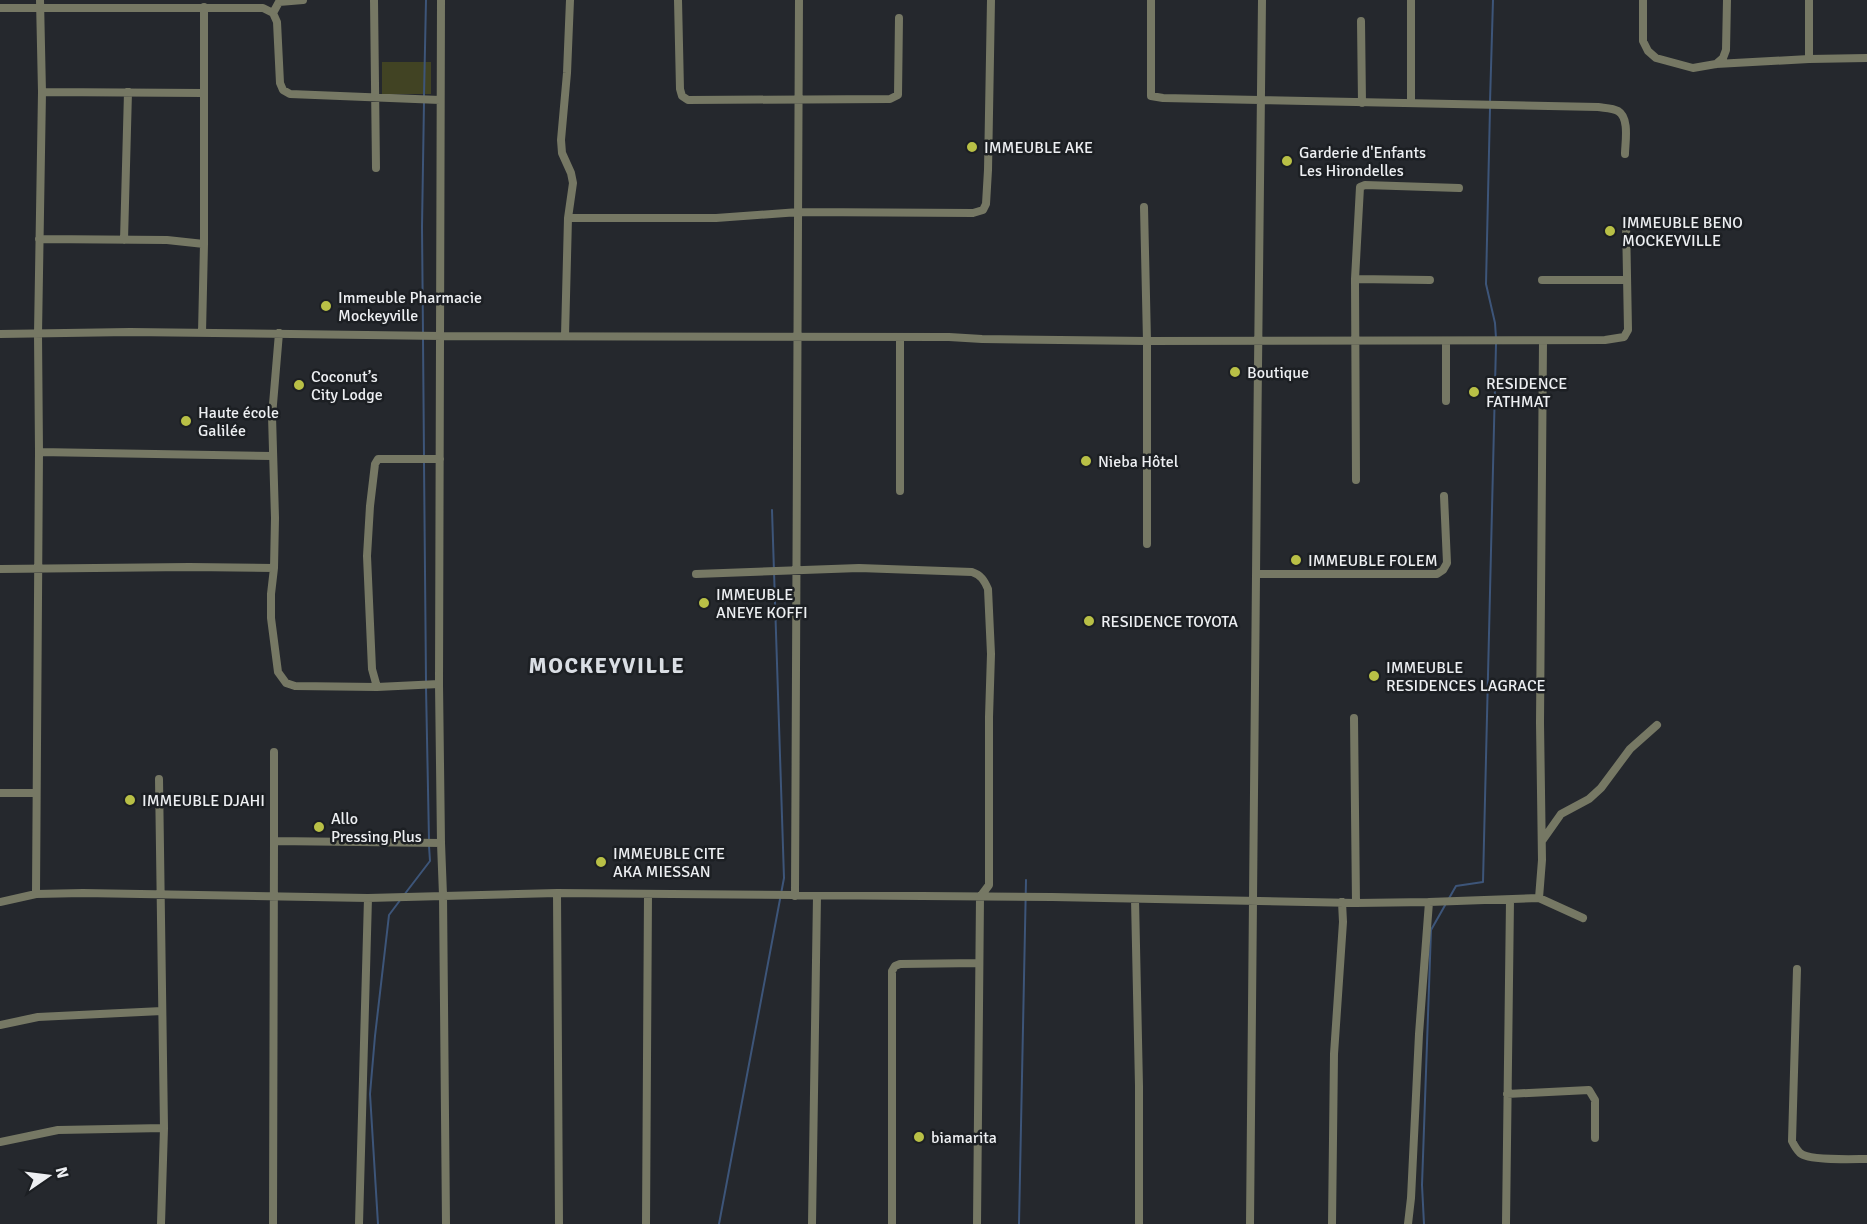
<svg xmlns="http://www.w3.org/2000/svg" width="1867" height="1224" font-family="Signika,sans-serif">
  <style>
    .green { fill: #414323 }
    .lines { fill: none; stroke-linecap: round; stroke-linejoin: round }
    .stream { stroke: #3d5579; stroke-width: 2 }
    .minor { stroke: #767864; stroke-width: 8 }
    .poi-dot { fill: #b9c046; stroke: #1c1f23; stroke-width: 2 }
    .labels { text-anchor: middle; stroke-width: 5; stroke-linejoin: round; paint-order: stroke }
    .poi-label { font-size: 16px; fill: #edeff2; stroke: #1c1f23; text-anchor: start }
    .district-label { font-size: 22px; font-weight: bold; letter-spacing: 1.5px; fill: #dadee4; stroke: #1c1f23 }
  </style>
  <rect width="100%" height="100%" fill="#25282d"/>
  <path class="green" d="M 382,62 L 431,62 L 431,94 L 382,94 Z"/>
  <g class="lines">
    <path class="stream" d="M 424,96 L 426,0
      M 1490,102 L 1493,0
      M 1490,108 L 1486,284 L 1495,323 L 1496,338
      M 423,333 L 422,227 L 424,102
      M 423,339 L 424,456
      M 424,462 L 426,681
      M 426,687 L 429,840
      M 404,895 L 430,861 L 429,846
      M 378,1224 L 370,1094 L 375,1036 L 389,915 L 401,899
      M 719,1224 L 784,878 L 772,510
      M 1019,1224 L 1026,880
      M 1424,1224 L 1422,1185 L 1431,930 L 1456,886 L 1483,882 L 1496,344"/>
    <path class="minor" d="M 374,0 L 376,168
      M 441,0 L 439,684 L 441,843 L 443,895 L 446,1224
      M 678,0 L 680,89 L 682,96 L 688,100 L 890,99 L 898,95 L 899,18
      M 1151,0 L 1151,96 L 1163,98 L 1598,107 C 1604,108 1613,108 1618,111 C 1630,118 1625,143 1625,154
      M 1411,0 L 1411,103
      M 1643,0 L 1643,41 L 1648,51 L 1656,58 L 1693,68 L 1716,64 L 1809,59
      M 1809,0 L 1809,59 L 1867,58
      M 0,8 L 263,8 L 273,13 L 277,22 L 280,83 L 283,90 L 290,94 L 440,100
      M 273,13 L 279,2 L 303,0
      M 1361,21 L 1362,103
      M 1716,64 L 1723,58 L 1726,50 L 1727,0
      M 42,92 L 203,93
      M 1144,207 L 1147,341 L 1147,544
      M 568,218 L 573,183 L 571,173 L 562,153 L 561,140 L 567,73 L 570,0
      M 39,239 L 167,240 L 204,244
      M 124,240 L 128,92
      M 1355,279 L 1430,280
      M 1542,280 L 1627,280
      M 202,333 L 204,244 L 204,7
      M 279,333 L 272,416 L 275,518 L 274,568 L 271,594 L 271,618 L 278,672 L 286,683 L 295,686 L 377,687 L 439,684
      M 0,334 L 130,332 L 441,336 L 949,337 L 982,339 L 1147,341 L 1605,340 L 1624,337 L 1628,330 L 1626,221
      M 565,336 L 568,218 L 716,218 L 799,212 L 973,213 L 983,210 L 986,204 L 988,170 L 991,0
      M 1446,341 L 1446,401
      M 39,452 L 272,456
      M 1356,480 L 1355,279 L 1360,187 L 1365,185 L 1459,188
      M 900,491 L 900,337
      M 0,569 L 189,567 L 274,568
      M 696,574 L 859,568 L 972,572 C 981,575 984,580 988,589 L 991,654 L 989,717 L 989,885 L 980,897 L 977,1224
      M 1257,574 L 1437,574 L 1443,570 L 1447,563 L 1444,496
      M 377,687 L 372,669 L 367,556 L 370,506 L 375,464 L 378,459 L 440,459
      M 1354,718 L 1356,903
      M 159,779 L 164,1128 L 161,1224
      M 0,793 L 35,793
      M 274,841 L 274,752
      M 1542,841 L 1561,814 L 1589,799 L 1601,788 L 1630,749 L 1657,725
      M 557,893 L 559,1224
      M 36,894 L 39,452 L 38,334 L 42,92 L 40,0
      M 795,896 L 799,0
      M 1539,898 L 1542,860 L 1540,723 L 1543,341
      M 1135,899 L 1139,1086 L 1139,1224
      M 0,902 L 36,894 L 83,893 L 368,898 L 557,893 L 672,894 L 1052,897 L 1356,903 L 1429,902 L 1539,898 L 1583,918
      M 1797,969 L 1792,1141 C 1794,1145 1797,1150 1800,1153 C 1809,1161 1854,1159 1867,1159
      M 0,1025 L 38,1017 L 162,1011
      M 1507,1094 L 1589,1090 L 1595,1100 L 1595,1138
      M 0,1142 L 58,1130 L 164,1128
      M 273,1224 L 274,841 L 441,843
      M 359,1224 L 368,898
      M 646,1224 L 648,894
      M 812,1224 L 817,896
      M 892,1224 L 892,971 L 895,966 L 900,964 L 979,963
      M 1250,1224 C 1252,816 1258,408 1262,0
      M 1332,1224 L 1334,1054 L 1343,922 L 1342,902
      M 1408,1224 L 1411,1198 L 1419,1034 L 1429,902
      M 1506,1224 L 1510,900"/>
  </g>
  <g class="poi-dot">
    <circle cx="972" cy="147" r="6"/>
    <circle cx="1287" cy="161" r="6"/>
    <circle cx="1610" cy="231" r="6"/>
    <circle cx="326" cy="306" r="6"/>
    <circle cx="1235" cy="372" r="6"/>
    <circle cx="299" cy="385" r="6"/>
    <circle cx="1474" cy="392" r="6"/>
    <circle cx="186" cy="421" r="6"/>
    <circle cx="1086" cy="461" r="6"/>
    <circle cx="1296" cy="560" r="6"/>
    <circle cx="704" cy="603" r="6"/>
    <circle cx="1089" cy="621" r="6"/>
    <circle cx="1374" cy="676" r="6"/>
    <circle cx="130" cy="800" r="6"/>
    <circle cx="319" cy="827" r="6"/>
    <circle cx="601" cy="862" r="6"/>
    <circle cx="919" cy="1137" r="6"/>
  </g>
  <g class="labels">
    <g class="poi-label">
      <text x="984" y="153">IMMEUBLE AKE</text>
      <text x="1299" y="158">Garderie d'Enfants<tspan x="1299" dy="18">Les Hirondelles</tspan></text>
      <text x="1622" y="228">IMMEUBLE BENO<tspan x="1622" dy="18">MOCKEYVILLE</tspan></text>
      <text x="338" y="303">Immeuble Pharmacie<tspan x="338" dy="18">Mockeyville</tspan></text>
      <text x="1247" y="378">Boutique</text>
      <text x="311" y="382">Coconut’s<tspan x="311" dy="18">City Lodge</tspan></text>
      <text x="1486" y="389">RESIDENCE<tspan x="1486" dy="18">FATHMAT</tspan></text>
      <text x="198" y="418">Haute école<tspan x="198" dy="18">Galilée</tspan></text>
      <text x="1098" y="467">Nieba Hôtel</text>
      <text x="1308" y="566">IMMEUBLE FOLEM</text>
      <text x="716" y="600">IMMEUBLE<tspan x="716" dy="18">ANEYE KOFFI</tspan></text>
      <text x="1101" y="627">RESIDENCE TOYOTA</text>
      <text x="1386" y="673">IMMEUBLE<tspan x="1386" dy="18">RESIDENCES LAGRACE</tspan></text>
      <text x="142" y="806">IMMEUBLE DJAHI</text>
      <text x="331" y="824">Allo<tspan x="331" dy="18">Pressing Plus</tspan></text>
      <text x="613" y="859">IMMEUBLE CITE<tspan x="613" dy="18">AKA MIESSAN</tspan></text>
      <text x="931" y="1143">biamarita</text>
    </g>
    <g class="district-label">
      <text x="607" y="673">MOCKEYVILLE</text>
    </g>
  </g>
  <g transform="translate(48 1176) rotate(76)" stroke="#1c1f23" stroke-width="4.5" paint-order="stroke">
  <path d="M0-4.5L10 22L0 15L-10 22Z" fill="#edeff2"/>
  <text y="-9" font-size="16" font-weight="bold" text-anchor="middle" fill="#edeff2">N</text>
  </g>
</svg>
